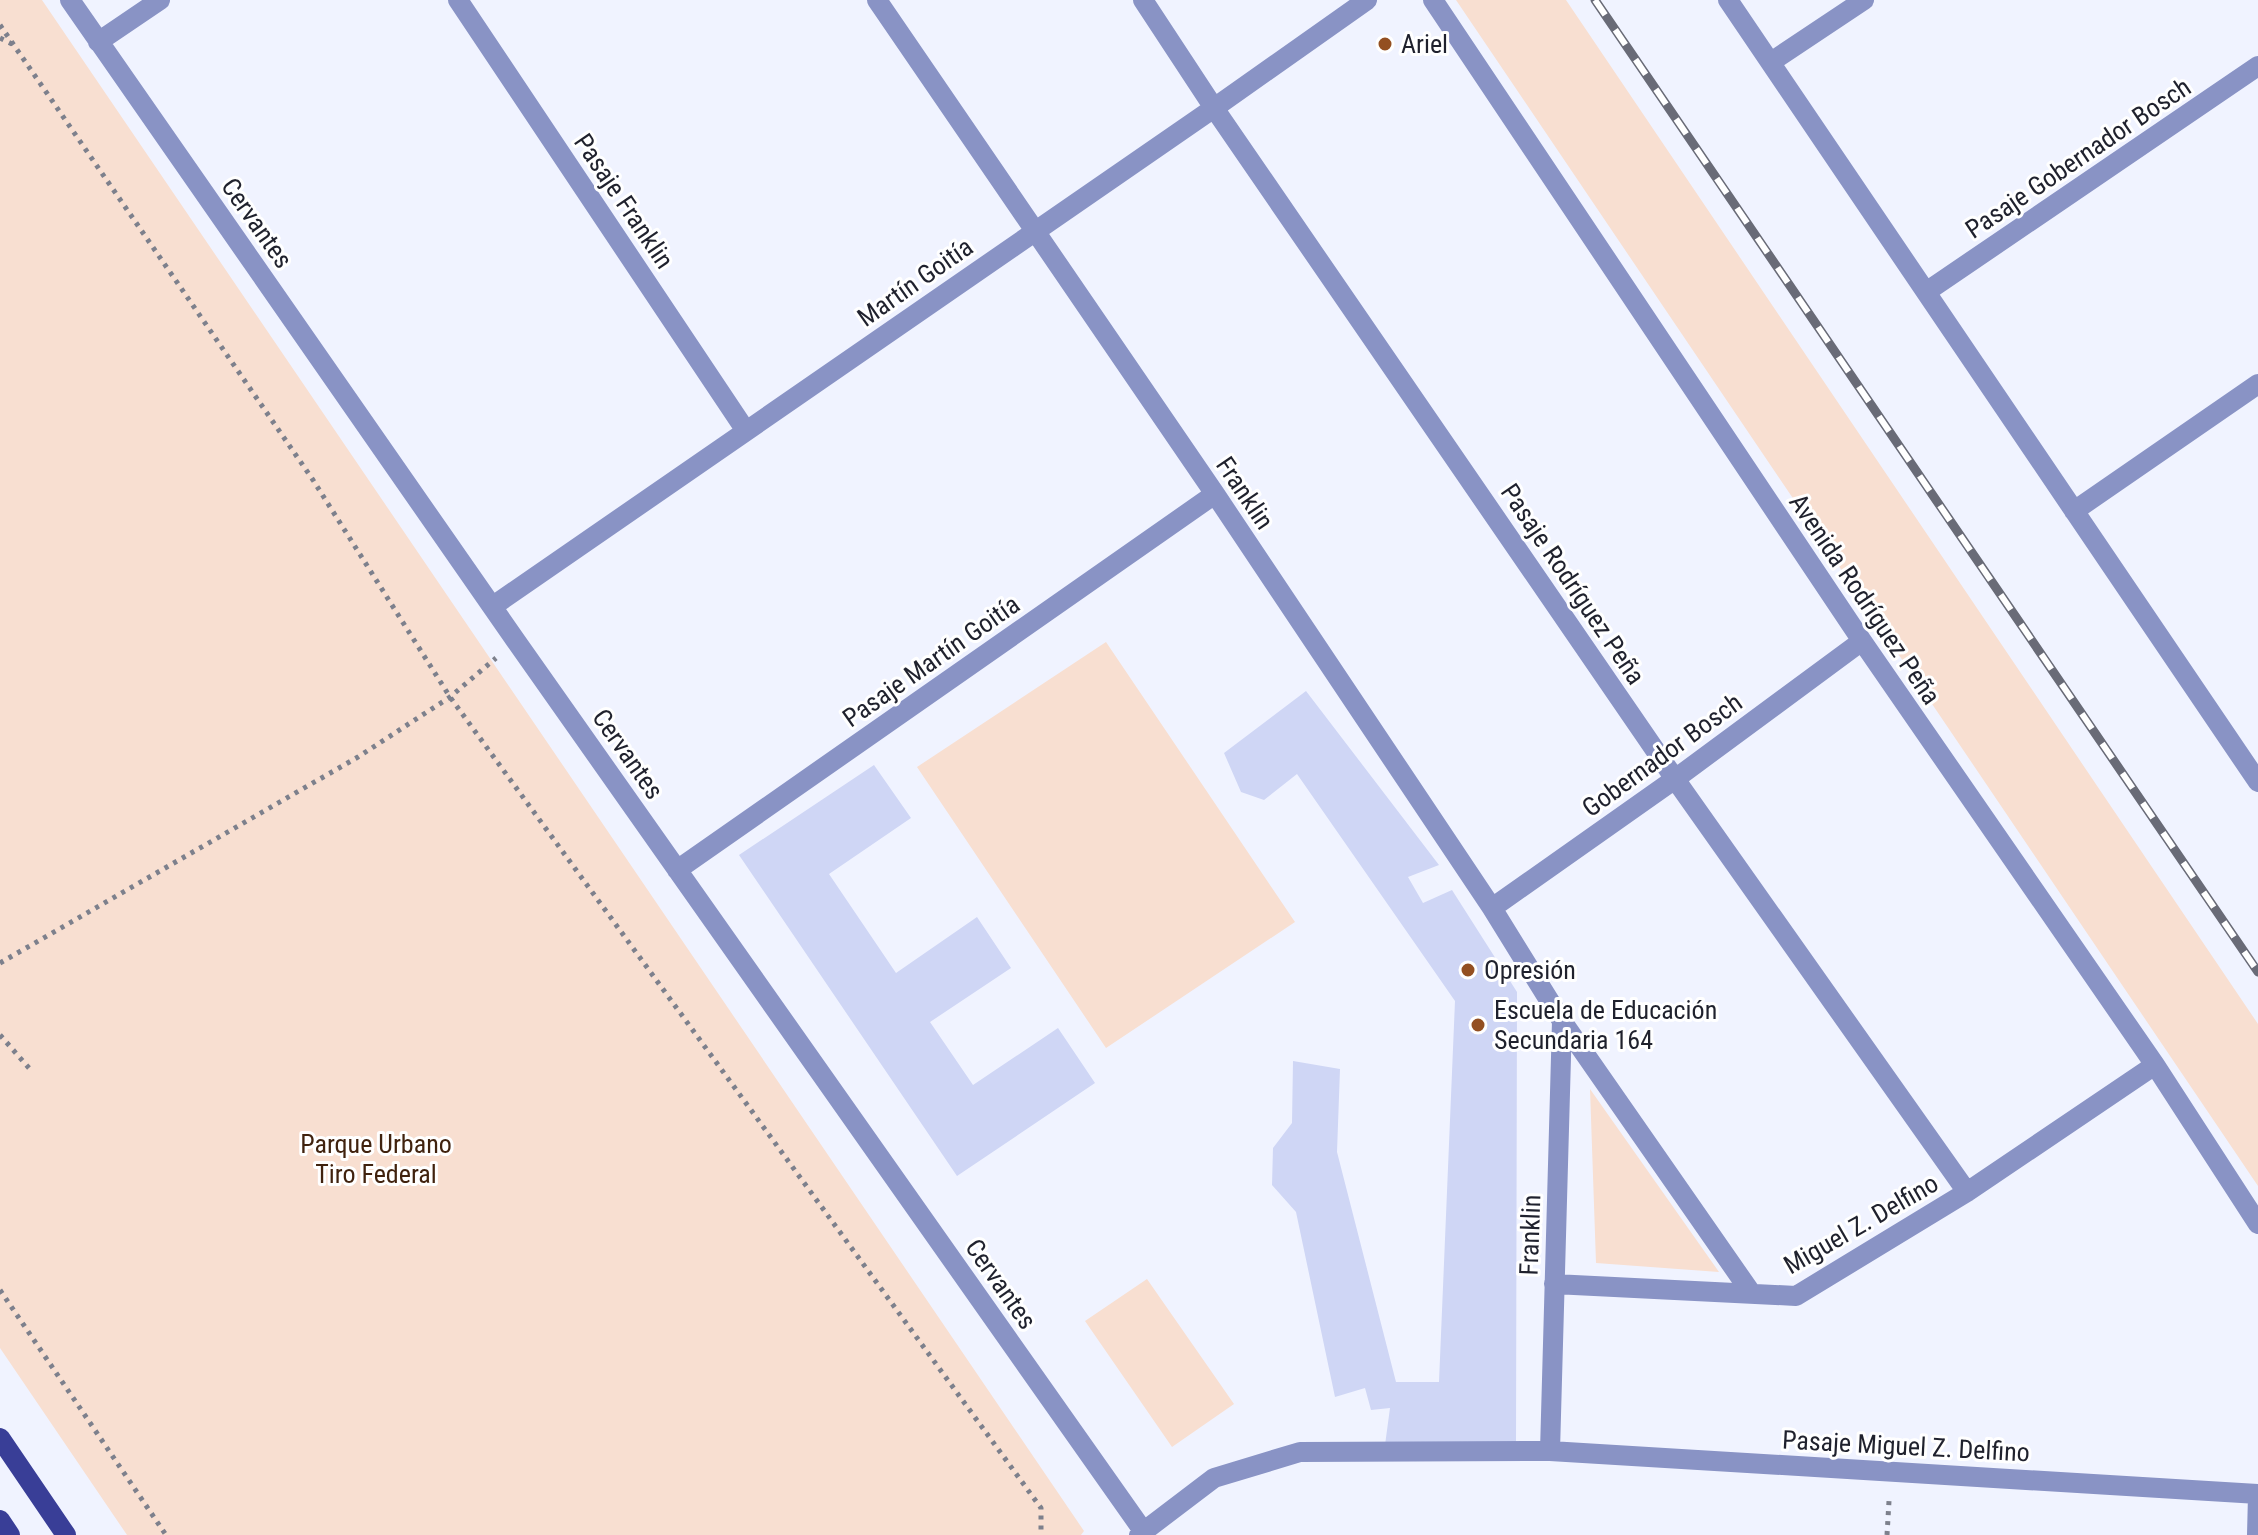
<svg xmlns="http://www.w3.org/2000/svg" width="2258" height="1535" font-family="'Roboto Condensed',sans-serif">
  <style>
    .green { fill: #f8dfd1 }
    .building { fill: #cfd6f5 }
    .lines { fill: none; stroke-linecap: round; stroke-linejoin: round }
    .path { stroke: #7d808c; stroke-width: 5; stroke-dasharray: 4 6; stroke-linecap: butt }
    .minor { stroke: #8993c5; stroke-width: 20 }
    .primary { stroke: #393e97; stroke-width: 20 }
    .rail-casing { stroke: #696b77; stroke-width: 9 }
    .rail { stroke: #fff; stroke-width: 6; stroke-dasharray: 18; stroke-linecap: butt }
    .poi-dot { fill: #934f21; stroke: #fff; stroke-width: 3 }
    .labels { text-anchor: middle; stroke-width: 6; stroke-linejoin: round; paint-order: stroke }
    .poi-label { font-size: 26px; fill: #1f212d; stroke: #fff; text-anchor: start }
    .street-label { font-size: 26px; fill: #1f212d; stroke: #fff }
    .park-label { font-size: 26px; fill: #40220e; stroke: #fff }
  </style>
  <rect width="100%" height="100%" fill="#f0f3ff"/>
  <path class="green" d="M 0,0 L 42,0 L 1084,1531 L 1081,1535 L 127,1535 L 0,1348 Z
    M 1456,0 L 1566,0 L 2258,1024 L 2258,1186 Z
    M 1106,642 L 1295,922 L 1106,1048 L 917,767 Z
    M 1590,1089 L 1719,1272 L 1596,1263 Z
    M 1147,1279 L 1234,1404 L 1172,1447 L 1085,1321 Z"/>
  <path class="building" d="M 1306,691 L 1439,865 L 1408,877 L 1423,903 L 1452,890 L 1517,992 L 1516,1446 L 1385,1445 L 1390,1408 L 1371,1410 L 1365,1388 L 1335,1397 L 1296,1212 L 1272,1185 L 1273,1148 L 1292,1123 L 1293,1061 L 1340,1069 L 1337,1152 L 1396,1382 L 1439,1382 L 1455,1001 L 1297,774 L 1264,800 L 1241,792 L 1224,753 Z
    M 874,765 L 911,818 L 829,874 L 896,973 L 977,917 L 1011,968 L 930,1022 L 973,1085 L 1058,1028 L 1095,1083 L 957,1176 L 739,855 Z"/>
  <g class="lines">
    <path class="path" d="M 0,25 L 313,480 L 450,697 L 1041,1508 L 1041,1535
      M 0,38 L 12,44
      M 0,963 L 358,757 L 450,697 L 496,658
      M 0,1035 L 29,1068
      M 0,1290 L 166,1535
      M 1887,1535 L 1889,1501"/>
    <path class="minor" d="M 70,0 L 516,641 L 1146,1535
      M 458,0 L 746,431
      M 877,0 L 1215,494 L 1492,908 L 1562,1021 L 1752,1294
      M 1143,0 L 1214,108 L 1675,779 L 1967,1192
      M 1433,0 L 1862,641 L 2155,1065 L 2258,1224
      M 1728,0 L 2258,782
      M 98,42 L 160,0
      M 1771,62 L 1864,0
      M 1926,292 L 2258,66
      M 2074,511 L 2258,384
      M 493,606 L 1214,108 L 1367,0
      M 677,870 L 1215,494
      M 1492,908 L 1675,779 L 1862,641
      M 1554,1284 L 1796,1296 L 1967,1192 L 2155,1065
      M 1550,1451 L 1562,1021
      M 1139,1535 L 1214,1478 L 1300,1452 L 1550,1451 L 2258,1494
      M 2257,1535 L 2258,1495"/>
    <path class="primary" d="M 0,1438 L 66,1535
      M 0,1520 L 10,1535"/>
    <g class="rail-casing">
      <path id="rail" d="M 1595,0 L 2258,972"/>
    </g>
    <use href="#rail" class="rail"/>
  </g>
  <g class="poi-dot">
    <circle cx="1385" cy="44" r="8"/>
    <circle cx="1468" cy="970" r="8"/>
    <circle cx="1478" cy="1025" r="8"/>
  </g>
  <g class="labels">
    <g class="poi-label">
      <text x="1401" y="53">Ariel</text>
      <text x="1484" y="979">Opresión</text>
      <text x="1494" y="1019">Escuela de Educación<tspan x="1494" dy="30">Secundaria 164</tspan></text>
    </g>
    <g class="street-label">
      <text transform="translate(2078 158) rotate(-34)" y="9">Pasaje Gobernador Bosch</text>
      <text transform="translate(624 201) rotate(56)" y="9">Pasaje Franklin</text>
      <text transform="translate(257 223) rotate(55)" y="9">Cervantes</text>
      <text transform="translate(915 282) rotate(-35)" y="9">Martín Goitía</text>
      <text transform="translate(1245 493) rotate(56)" y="9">Franklin</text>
      <text transform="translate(1573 584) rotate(56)" y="9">Pasaje Rodríguez Peña</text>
      <text transform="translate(1865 599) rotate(56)" y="9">Avenida Rodríguez Peña</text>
      <text transform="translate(931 661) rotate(-35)" y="9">Pasaje Martín Goitía</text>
      <text transform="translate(628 754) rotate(55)" y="9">Cervantes</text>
      <text transform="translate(1662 755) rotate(-36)" y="9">Gobernador Bosch</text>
      <text transform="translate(1861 1224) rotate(-30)" y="9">Miguel Z. Delfino</text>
      <text transform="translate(1530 1235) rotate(-88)" y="9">Franklin</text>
      <text transform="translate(1001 1284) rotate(55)" y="9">Cervantes</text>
      <text transform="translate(1906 1446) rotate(3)" y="9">Pasaje Miguel Z. Delfino</text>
    </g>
    <g class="park-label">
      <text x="376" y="1153">Parque Urbano<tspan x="376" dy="30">Tiro Federal</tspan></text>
    </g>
  </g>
</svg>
